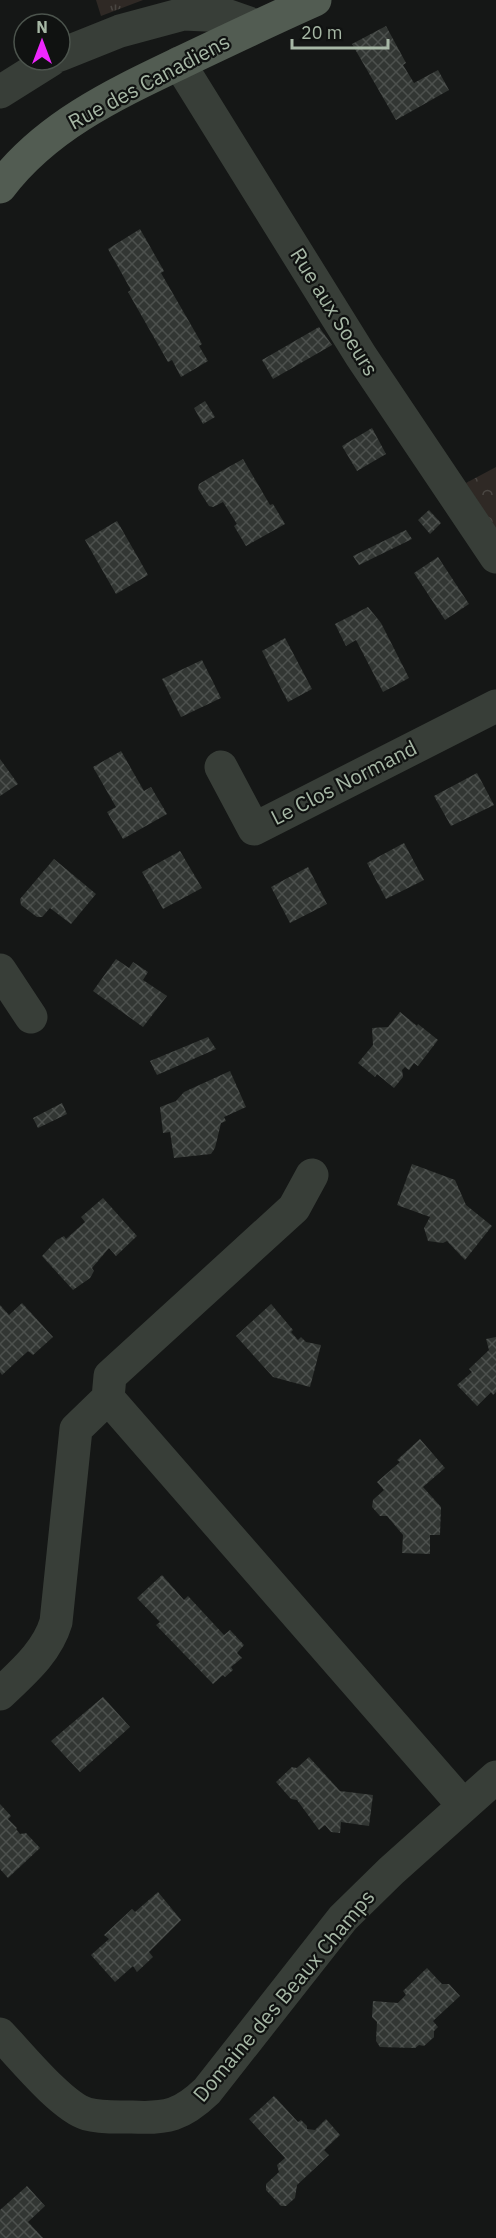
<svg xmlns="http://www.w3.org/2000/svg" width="496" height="2238" font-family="'IBM Plex Sans',sans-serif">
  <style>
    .grass { fill: url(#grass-tufts) }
    .park { fill: url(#park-crowns) }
    .building { fill: url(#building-cross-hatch) }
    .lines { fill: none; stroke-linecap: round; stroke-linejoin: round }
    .minor { stroke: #383e38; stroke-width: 33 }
    .major { stroke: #525c52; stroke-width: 33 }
    .labels { text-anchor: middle; stroke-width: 4.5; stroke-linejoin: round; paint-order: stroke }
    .street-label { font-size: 21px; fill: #a7b8a6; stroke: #101211 }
  </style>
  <defs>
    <pattern id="grass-tufts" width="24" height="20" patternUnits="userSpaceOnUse" patternTransform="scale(1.5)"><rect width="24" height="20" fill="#2f2925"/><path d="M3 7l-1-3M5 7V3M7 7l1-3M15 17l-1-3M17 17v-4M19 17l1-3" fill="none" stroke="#4a4642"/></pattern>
    <pattern id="park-crowns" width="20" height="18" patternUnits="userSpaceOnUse" patternTransform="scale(1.5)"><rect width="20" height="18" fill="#2f2925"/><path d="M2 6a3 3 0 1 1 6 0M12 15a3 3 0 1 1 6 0" fill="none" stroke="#4a4642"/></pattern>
    <pattern id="building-cross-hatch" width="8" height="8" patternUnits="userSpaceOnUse" patternTransform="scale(1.5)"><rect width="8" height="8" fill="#323633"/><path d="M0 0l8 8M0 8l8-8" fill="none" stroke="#4d514e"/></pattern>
  </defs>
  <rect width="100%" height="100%" fill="#151716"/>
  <path class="grass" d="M 96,0 L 143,0 L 101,16 Z"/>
  <path class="park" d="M 496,467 L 496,529 L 466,483 Z"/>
  <path class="building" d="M 386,26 L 406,63 L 403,65 L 414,83 L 438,70 L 449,90 L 396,120 L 352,44 Z
    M 140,229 L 164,271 L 161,273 L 202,344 L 199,346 L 208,361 L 181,377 L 172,360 L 168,362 L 128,292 L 131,290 L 108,249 Z
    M 319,327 L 332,345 L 273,379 L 262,360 Z
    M 205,401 L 215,417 L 203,424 L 194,408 Z
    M 372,428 L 386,454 L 357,471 L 342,446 Z
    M 243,459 L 270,505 L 273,504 L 285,524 L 246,546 L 234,526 L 237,524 L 223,502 L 213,507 L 209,506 L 198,489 L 199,484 L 209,478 Z
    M 429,510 L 441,523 L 430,534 L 418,520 Z
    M 117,521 L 148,575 L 116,594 L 85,540 Z
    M 406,530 L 412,539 L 359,565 L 353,556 Z
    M 438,557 L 469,604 L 445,620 L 414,573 Z
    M 368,607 L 381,623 L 409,678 L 383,692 L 356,640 L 346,646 L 335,624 Z
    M 285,638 L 312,689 L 288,702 L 262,651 Z
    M 202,660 L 221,698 L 181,717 L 162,679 Z
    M 121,751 L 144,791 L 151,787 L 167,814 L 123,839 L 107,812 L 116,807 L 93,767 Z
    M 0,759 L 18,784 L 0,796 Z
    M 477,773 L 494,805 L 451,826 L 434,796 Z
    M 404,843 L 424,880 L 386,899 L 367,863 Z
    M 180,851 L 202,888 L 163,909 L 142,872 Z
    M 54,859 L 96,894 L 71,924 L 50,908 L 42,917 L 37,917 L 21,905 L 20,899 Z
    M 308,867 L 327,904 L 290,923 L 271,887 Z
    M 116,959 L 129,968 L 133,962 L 148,972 L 143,980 L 167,996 L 143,1027 L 93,991 Z
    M 400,1012 L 417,1026 L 418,1024 L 438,1040 L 418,1066 L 414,1063 L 409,1070 L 405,1067 L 402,1070 L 403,1077 L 394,1088 L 377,1074 L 375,1077 L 358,1063 L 373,1045 L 372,1028 L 388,1027 Z
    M 208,1037 L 216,1049 L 157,1075 L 150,1061 Z
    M 230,1071 L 246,1107 L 224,1117 L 226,1121 L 221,1123 L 215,1148 L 211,1154 L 174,1158 L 170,1132 L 163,1133 L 160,1107 L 176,1101 L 184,1092 Z
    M 62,1103 L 67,1114 L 38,1128 L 33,1118 Z
    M 412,1164 L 455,1180 L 466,1205 L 492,1226 L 465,1260 L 447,1241 L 443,1243 L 428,1241 L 424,1228 L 430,1217 L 397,1205 Z
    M 103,1198 L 137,1236 L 116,1256 L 109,1248 L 92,1268 L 94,1271 L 90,1278 L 73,1290 L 42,1256 L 57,1240 L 64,1236 L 66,1239 L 85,1222 L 81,1217 Z
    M 22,1303 L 53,1337 L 33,1355 L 28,1351 L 2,1375 L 0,1372 L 0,1305 L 9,1315 Z
    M 271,1304 L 293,1330 L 291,1332 L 298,1340 L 301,1337 L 306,1342 L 321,1345 L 310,1387 L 273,1377 L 236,1336 Z
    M 496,1337 L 496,1392 L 493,1395 L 491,1392 L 477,1406 L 457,1385 L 472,1372 L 469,1369 L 489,1350 L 486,1339 Z
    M 420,1439 L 445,1468 L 423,1487 L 441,1507 L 440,1535 L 430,1535 L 430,1554 L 402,1553 L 403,1535 L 387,1516 L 380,1516 L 372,1507 L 373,1500 L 384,1490 L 377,1482 L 400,1462 L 397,1460 Z
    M 162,1575 L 184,1600 L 188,1596 L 224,1635 L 230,1630 L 244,1645 L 237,1653 L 242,1658 L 231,1667 L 233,1670 L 225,1677 L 223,1675 L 213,1684 L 156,1625 L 160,1622 L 137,1598 Z
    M 103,1697 L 130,1727 L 80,1772 L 51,1741 Z
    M 309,1757 L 340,1791 L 373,1795 L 369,1826 L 341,1822 L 340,1833 L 331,1832 L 325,1825 L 319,1830 L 297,1800 L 291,1799 L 276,1782 L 292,1767 L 297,1768 Z
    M 0,1804 L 11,1816 L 8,1819 L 17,1828 L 16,1829 L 20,1834 L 26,1833 L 40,1848 L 8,1878 L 0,1869 Z
    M 158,1892 L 181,1920 L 149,1952 L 153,1957 L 137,1972 L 133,1966 L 115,1982 L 91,1955 L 109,1939 L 104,1935 L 132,1909 L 135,1912 Z
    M 427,1968 L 442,1984 L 449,1984 L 460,1996 L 433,2021 L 438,2027 L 434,2031 L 434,2037 L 424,2046 L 419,2045 L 415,2048 L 380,2047 L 376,2041 L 377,2022 L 372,2017 L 373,2001 L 398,2003 L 406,1995 L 403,1991 Z
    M 274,2096 L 298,2122 L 301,2120 L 307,2126 L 307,2129 L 315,2130 L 326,2119 L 340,2135 L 324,2150 L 329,2155 L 297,2185 L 295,2198 L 286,2206 L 281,2206 L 266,2190 L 266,2184 L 279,2172 L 277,2165 L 285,2158 L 249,2119 Z
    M 27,2186 L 45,2206 L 28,2222 L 43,2238 L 0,2238 L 0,2210 Z"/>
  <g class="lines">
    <path class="minor" d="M 60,55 L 120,31 L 183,14 L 229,16 L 257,26
      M 179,63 L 361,356 L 496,557
      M 0,92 L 51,60
      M 221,767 L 254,829 L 496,706
      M 0,970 L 31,1017
      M 108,1398 L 463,1805
      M 0,1694 C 23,1672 47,1652 56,1622 L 76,1429 L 108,1398 L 110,1376 L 294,1208 L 312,1175
      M 0,2034 C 19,2054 62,2107 87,2114 C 101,2118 117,2117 132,2117 C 167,2119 182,2115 207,2091 L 343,1918 L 391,1871 L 496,1777"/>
    <path class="major" d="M 0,187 C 46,126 115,94 182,62 C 226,41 270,20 315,0"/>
  </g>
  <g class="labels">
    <g class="street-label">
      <text transform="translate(149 82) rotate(-28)" y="7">Rue des Canadiens</text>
      <text transform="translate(334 312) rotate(58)" y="7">Rue aux Soeurs</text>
      <text transform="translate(344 783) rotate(-27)" y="7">Le Clos Normand</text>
      <text transform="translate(284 1996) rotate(-50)" y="7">Domaine des Beaux Champs</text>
    </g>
  </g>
  <g transform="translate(42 42)"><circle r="28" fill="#101211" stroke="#4c544d" stroke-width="1.5"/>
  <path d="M0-4.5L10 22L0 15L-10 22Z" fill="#ee27fd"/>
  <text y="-9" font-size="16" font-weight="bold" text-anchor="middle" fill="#a7b8a6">N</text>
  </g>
  <path d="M292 39v9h96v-9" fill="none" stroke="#a7b8a6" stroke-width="3"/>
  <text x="301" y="39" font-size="18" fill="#a7b8a6" stroke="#101211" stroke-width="4.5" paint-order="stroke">20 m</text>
</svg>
